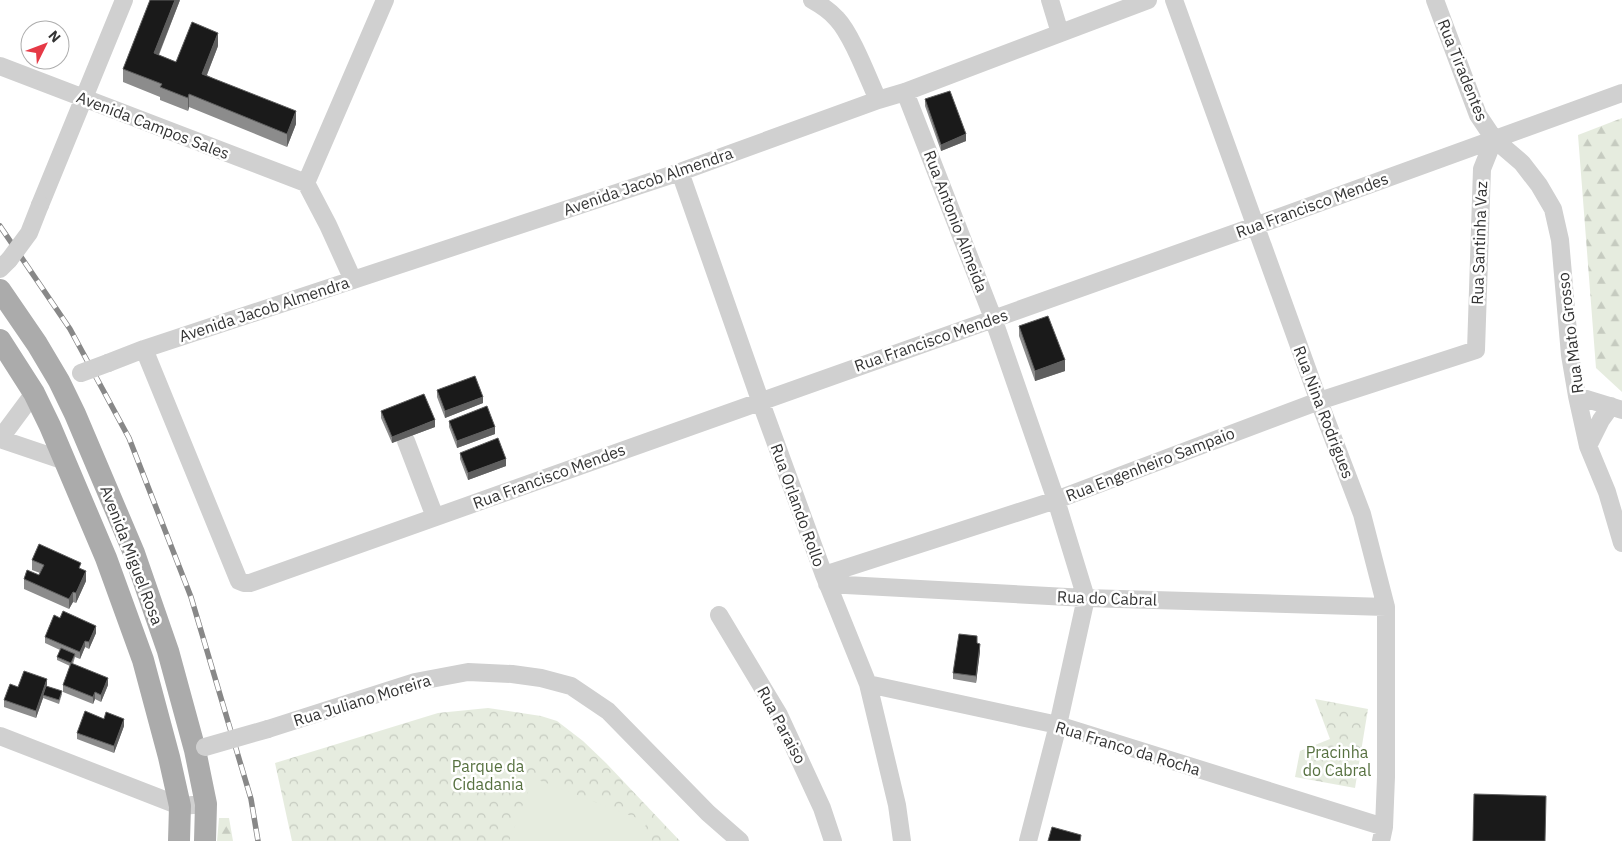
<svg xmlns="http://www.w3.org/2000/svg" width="1622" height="841" font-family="'IBM Plex Sans',sans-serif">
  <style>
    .forest { fill: url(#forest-firs) }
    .park { fill: url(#park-crowns) }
    .pitch { fill: #e6ecdf }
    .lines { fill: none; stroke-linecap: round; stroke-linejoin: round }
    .minor { stroke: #d0d0d0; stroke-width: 18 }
    .major { stroke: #ababab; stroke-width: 22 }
    .rail-casing { stroke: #888; stroke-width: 5.5 }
    .rail { stroke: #fff; stroke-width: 4; stroke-dasharray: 11; stroke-linecap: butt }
    .minor-bridge { stroke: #d0d0d0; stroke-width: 18 }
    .wall { fill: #8c8c8c }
    .shaded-wall { fill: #5f5f5f }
    .building { fill: #1a1a1a; stroke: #5f5f5f }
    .labels { text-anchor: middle; stroke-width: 5; stroke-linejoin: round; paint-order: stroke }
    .street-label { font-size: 16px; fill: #333; stroke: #fff }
    .park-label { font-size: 16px; fill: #56703f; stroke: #fff }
  </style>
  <defs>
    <pattern id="forest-firs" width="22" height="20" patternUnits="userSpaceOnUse" patternTransform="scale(1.25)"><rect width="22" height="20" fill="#e6ecdf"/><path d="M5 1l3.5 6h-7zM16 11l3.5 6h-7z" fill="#c6cbc0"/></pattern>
    <pattern id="park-crowns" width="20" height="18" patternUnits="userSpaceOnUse" patternTransform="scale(1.25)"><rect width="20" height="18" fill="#e6ecdf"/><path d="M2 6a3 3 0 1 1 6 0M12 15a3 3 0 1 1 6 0" fill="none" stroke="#c6cbc0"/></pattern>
  </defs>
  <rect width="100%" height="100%" fill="#fff"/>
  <path class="forest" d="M 1622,118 L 1622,392 L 1596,368 L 1578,135 Z
    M 219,818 L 229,818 L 233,841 L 217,841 Z"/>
  <path class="park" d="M 1315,699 L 1368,709 L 1355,788 L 1295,777 L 1300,751 L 1330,739 Z
    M 488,708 L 541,716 L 557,721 L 583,741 L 606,763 L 680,841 L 292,841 L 275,763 L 438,713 Z"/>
  <path class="pitch" d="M 533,778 L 647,822 L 639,841 L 509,841 Z"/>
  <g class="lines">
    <path class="minor" d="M 812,0 C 821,5 830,11 837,19 C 852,35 868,78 878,100
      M 1050,0 L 1060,33
      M 1174,0 L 1317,396 L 1362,514 L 1386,607 L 1386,777 L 1384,827 L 1381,841
      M 1435,0 L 1478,115 L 1494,139 L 1522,163 L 1539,185 L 1553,209 L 1560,240 L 1570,355 L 1577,396 L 1588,446 L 1607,492 L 1622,543
      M 0,66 L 306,183
      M 905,92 L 993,318 L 1056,500 L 1086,598 L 1058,725 L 1028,841
      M 680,172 L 760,400 L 824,575 L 868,684 L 897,805 L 902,841
      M 40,205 L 124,0
      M 0,269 L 9,260
      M 353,280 L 328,225 L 306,183 L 385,0
      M 144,349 L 239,581 L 244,583 L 250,583 L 1255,226 L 1622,93
      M 108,363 L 144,349 L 680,172 L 878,100 L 905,92 L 1148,0
      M 1577,396 L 1622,410
      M 0,439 L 65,461
      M 0,439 L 34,393
      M 406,441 L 435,517
      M 1588,446 L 1601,420 L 1611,406
      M 824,575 L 1056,500 L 1319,401 L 1476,350 L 1482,169 L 1494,139
      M 827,584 L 1086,598 L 1386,607
      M 719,615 L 779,715 L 822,808 L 833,841
      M 868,684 L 1058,725 L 1384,827
      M 268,729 L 415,682 L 468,672 L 512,674 L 541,678 L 571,686 L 608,711 L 708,813 L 740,841
      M 0,736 L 180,806 L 206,804"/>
    <path class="major" d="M 0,290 L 37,344 L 59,381 L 75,414 L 134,553 L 168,651 L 195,750 L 206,804 L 205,841
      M 0,340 L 34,393 L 50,426 L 106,558 L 143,660 L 169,757 L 180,806 L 179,841"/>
    <g class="rail-casing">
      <path id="rail" d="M 0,226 L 70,329 L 129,438 L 191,597 L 251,799 L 258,841"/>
    </g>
    <use href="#rail" class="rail"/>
    <path class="minor-bridge" d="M 9,260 L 29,233 L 40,205
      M 81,373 L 108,363
      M 205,747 L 268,729"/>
  </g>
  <path class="wall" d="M 180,0 L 159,55 L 176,62 L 218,46 L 207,75 L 296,124 L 287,147 L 189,107 L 188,111 L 160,100 L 160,97 L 123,82 L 123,69 Z
    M 925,99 L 966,141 L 941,151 L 925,106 Z
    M 1019,326 L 1065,371 L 1035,381 L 1019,336 Z
    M 437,390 L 483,403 L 445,418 L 437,397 Z
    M 381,411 L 435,427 L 392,443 L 381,418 Z
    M 449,421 L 495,434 L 457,448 L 449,427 Z
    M 460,453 L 506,466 L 468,480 L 460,459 Z
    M 32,560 L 81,569 L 86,581 L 76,603 L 73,602 L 69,609 L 24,589 L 24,579 L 39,575 L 40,573 L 32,570 Z
    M 96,633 L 89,649 L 85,647 L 80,659 L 75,657 L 73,664 L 108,685 L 101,702 L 95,699 L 93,704 L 63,692 L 63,685 L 70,666 L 57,660 L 57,657 L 60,650 L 45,643 L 45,637 Z
    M 977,643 L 980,651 L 976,683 L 953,679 L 953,673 Z
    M 47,686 L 62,694 L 59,704 L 43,698 L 36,718 L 4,707 L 4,700 L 18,687 Z
    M 124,726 L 114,753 L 77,739 L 77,733 Z"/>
  <path class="shaded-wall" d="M 175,0 L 180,0 L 154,66 L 154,53 Z
    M 218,33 L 218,46 L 202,87 L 202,74 Z
    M 189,94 L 189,107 L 188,111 L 188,98 Z
    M 296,111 L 296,124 L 287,147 L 287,134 Z
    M 966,134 L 966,141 L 941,151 L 941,145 Z
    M 1065,360 L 1065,371 L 1035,381 L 1035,371 Z
    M 483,397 L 483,403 L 445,418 L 445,411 Z
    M 435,420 L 435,427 L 392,443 L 392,437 Z
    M 495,427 L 495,434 L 457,448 L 457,441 Z
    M 506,459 L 506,466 L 468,480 L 468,473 Z
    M 86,571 L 86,581 L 76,603 L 76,593 Z
    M 73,592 L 73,602 L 69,609 L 69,599 Z
    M 96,626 L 96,633 L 89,649 L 89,642 Z
    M 85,641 L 85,647 L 80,659 L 80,652 Z
    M 980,644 L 980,651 L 976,683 L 976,676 Z
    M 108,678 L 108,685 L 101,702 L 101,695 Z
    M 47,679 L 47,685 L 44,695 L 43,695 L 43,698 L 36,718 L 36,711 Z
    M 95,692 L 95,699 L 93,704 L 93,697 Z
    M 124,719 L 124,726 L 114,753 L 114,746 Z"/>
  <path class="building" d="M 150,0 L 175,0 L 154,53 L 176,62 L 192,22 L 218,33 L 202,74 L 296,111 L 287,134 L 189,94 L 188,98 L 160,87 L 162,84 L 123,69 Z
    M 950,91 L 966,134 L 941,145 L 925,99 Z
    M 1048,316 L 1065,360 L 1035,371 L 1019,326 Z
    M 475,376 L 483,397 L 445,411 L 437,390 Z
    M 424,394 L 435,420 L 392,437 L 381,411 Z
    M 487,406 L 495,427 L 457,441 L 449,421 Z
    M 498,438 L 506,459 L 468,473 L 460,453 Z
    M 39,544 L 81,563 L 79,568 L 86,571 L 76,593 L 73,592 L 69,599 L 24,579 L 27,570 L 39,575 L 44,565 L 32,560 Z
    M 63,611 L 96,626 L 89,642 L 85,641 L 80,652 L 45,637 L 54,615 L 60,618 Z
    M 959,634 L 977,636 L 977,643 L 980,644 L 976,676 L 953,673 Z
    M 61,648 L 75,654 L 71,663 L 57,657 Z
    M 71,663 L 108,678 L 101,695 L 95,692 L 93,697 L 63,685 Z
    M 24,671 L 47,679 L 36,711 L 4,700 L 10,684 L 18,687 Z
    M 46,686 L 62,691 L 59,700 L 43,695 Z
    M 85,711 L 104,719 L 106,712 L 124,719 L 114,746 L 77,733 Z
    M 1474,794 L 1546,796 L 1545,841 L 1473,841 Z
    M 1052,827 L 1081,835 L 1080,841 L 1048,841 Z"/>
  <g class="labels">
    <g class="street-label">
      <text transform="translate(1463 70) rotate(68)" y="6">Rua Tiradentes</text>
      <text transform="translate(153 125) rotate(21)" y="6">Avenida Campos Sales</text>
      <text transform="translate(648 181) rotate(-19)" y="6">Avenida Jacob Almendra</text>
      <text transform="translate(1312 205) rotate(-20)" y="6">Rua Francisco Mendes</text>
      <text transform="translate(956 221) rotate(69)" y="6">Rua Antonio Almeida</text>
      <text transform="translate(1479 243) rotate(-88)" y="6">Rua Santinha Vaz</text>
      <text transform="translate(264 309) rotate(-18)" y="6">Avenida Jacob Almendra</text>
      <text transform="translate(1570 333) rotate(-97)" y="6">Rua Mato Grosso</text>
      <text transform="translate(931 340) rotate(-19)" y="6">Rua Francisco Mendes</text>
      <text transform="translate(1324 412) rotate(69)" y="6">Rua Nina Rodrigues</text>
      <text transform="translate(1150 464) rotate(-21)" y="6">Rua Engenheiro Sampaio</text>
      <text transform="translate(549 476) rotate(-20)" y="6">Rua Francisco Mendes</text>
      <text transform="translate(798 505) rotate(70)" y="6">Rua Orlando Rollo</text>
      <text transform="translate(132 555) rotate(69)" y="6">Avenida Miguel Rosa</text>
      <text transform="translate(1107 598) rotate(2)" y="6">Rua do Cabral</text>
      <text transform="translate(362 700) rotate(-17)" y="6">Rua Juliano Moreira</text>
      <text transform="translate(782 725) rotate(62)" y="6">Rua Paraiso</text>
      <text transform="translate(1128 748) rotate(17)" y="6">Rua Franco da Rocha</text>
    </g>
    <g class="park-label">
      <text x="1337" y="758">Pracinha<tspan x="1337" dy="18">do Cabral</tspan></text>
      <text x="488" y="772">Parque da<tspan x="488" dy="18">Cidadania</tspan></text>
    </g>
  </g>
  <g transform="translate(45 45) rotate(48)"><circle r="24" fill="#ffffff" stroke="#adadad"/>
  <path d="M0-4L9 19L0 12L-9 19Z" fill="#e63946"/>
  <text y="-8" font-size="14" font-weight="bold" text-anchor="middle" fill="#333333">N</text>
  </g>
</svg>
